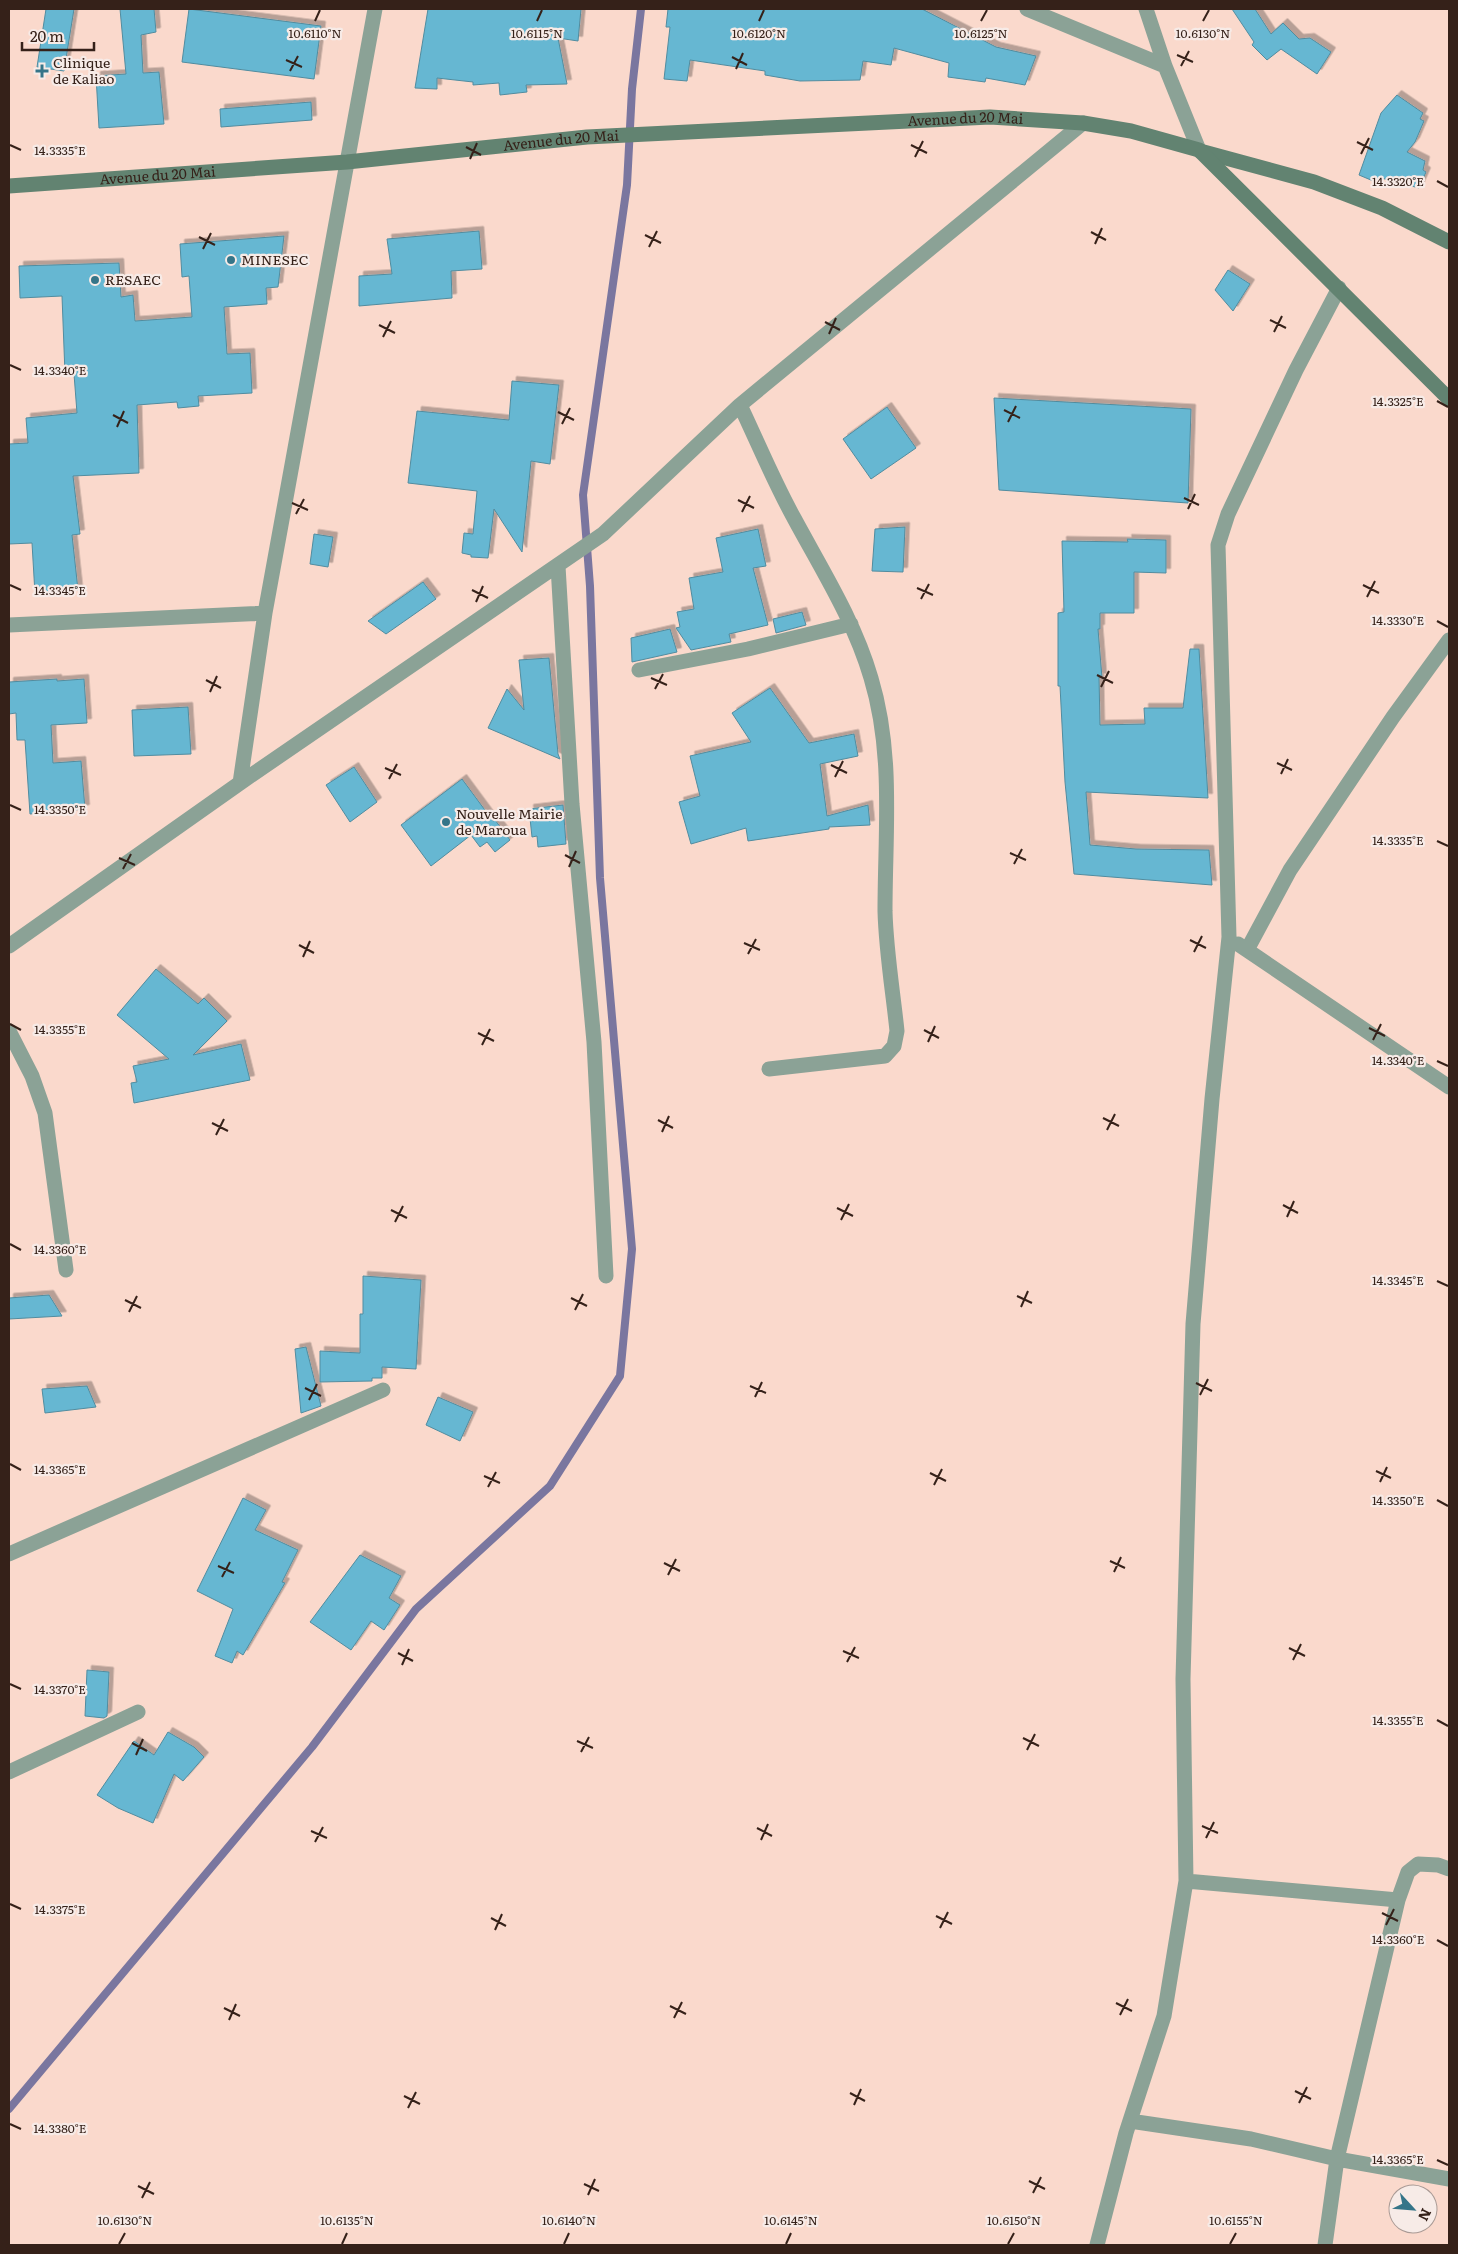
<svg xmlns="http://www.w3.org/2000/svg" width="1458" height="2254" font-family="Literata,serif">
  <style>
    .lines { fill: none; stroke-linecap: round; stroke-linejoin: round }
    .stream { stroke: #7a769f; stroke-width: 8 }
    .building { fill: #66b7d2; stroke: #518c9f; filter: url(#shadow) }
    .street { stroke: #8ba296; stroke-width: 15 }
    .secondary { stroke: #628371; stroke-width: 15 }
    .ticks { fill: none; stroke: #352119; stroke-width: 2 }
    .poi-dot { fill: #357589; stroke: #f7ebe7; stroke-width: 2 }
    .labels { text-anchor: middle; stroke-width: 4.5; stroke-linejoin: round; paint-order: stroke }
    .poi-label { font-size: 14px; fill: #352119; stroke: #f7ebe7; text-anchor: start }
    .street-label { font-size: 14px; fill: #352119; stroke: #f7ebe7 }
    .ticks-label { font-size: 12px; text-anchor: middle; fill: #352119; stroke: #f7ebe7; stroke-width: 4.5; stroke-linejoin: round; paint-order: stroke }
  </style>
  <defs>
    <filter id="shadow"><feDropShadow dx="4.5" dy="-4.5" stdDeviation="0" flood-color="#0004"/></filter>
  </defs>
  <rect width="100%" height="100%" fill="#fad9cc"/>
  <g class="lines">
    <path class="stream" d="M 9,2109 L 312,1747 L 416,1609 L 550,1486 L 620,1376 L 632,1249 L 600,878 L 590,586 L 583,495 L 627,185 L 632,89 L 641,9"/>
  </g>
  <path class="building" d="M 46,9 L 74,9 L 64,71 L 37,67 Z
    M 120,9 L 154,9 L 156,32 L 141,35 L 143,73 L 159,72 L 164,124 L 99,128 L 96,76 L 126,74 Z
    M 189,9 L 321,26 L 314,79 L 182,62 Z
    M 428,9 L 581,9 L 578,41 L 558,38 L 567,84 L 526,85 L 527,92 L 500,95 L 499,83 L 473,85 L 473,82 L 437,78 L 437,89 L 415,88 Z
    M 668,9 L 922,9 L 996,47 L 1036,56 L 1025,85 L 986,78 L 985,82 L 948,77 L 949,63 L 894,48 L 891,65 L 863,61 L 860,80 L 800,81 L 765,75 L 765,71 L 690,60 L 687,81 L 664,79 L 670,27 L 666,27 Z
    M 1232,9 L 1255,9 L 1271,34 L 1283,23 L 1299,39 L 1310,38 L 1331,52 L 1317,74 L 1281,49 L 1267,60 L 1252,45 L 1254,42 Z
    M 1397,95 L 1423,113 L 1420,119 L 1424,121 L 1415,142 L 1407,152 L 1425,161 L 1423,170 L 1426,172 L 1419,188 L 1381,178 L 1378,183 L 1359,175 L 1381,113 Z
    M 311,102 L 312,120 L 221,127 L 220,109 Z
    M 479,231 L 482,269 L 451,271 L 452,298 L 359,306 L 359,276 L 392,274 L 387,239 Z
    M 284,236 L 278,287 L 266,288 L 267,304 L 224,307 L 227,354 L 250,353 L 252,393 L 198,396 L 199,406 L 178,408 L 177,402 L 137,405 L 139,473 L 73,476 L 80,534 L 72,535 L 78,590 L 35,594 L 32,543 L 9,544 L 9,444 L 28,443 L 26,418 L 77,413 L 74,374 L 65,374 L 62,296 L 20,298 L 19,266 L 119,263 L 121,297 L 133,295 L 135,321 L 192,317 L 189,276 L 182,277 L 180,244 Z
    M 1228,270 L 1250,284 L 1233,311 L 1215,290 Z
    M 512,381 L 559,385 L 550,464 L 531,461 L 522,552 L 494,509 L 488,558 L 471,557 L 471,555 L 462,553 L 464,533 L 473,534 L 477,491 L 408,483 L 417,411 L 509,420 Z
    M 994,398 L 1191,409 L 1188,503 L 999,490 Z
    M 887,407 L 916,448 L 871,479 L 843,439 Z
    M 905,527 L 903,572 L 872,571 L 875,529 Z
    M 758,529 L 766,566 L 753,568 L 768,625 L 729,634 L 731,642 L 691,650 L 676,628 L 680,627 L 677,612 L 694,609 L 689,578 L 723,572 L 716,538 Z
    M 314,534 L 333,537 L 328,567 L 310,564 Z
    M 1127,539 L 1166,540 L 1166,573 L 1134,572 L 1134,613 L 1100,613 L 1100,629 L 1098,629 L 1102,678 L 1099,677 L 1100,725 L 1145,724 L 1144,708 L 1183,708 L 1190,649 L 1199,649 L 1208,798 L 1086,792 L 1090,845 L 1136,849 L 1209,850 L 1212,885 L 1074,874 L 1065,782 L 1060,686 L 1058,686 L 1058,613 L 1064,612 L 1062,541 L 1128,542 Z
    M 423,582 L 436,599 L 386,634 L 368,621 Z
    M 802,612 L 806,625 L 776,633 L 773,619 Z
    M 670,629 L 677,652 L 632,662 L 631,638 Z
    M 549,658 L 558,754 L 560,759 L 488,728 L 507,689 L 524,710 L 519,660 Z
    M 57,679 L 57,681 L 84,679 L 87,723 L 51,725 L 53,763 L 81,761 L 85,809 L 30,814 L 25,740 L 17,740 L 16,713 L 9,714 L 9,682 Z
    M 770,688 L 809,743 L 854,734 L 858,756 L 820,764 L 827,816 L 868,805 L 870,825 L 829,827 L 829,829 L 748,841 L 746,828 L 691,844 L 679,802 L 700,796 L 690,756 L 751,742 L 732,713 Z
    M 188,707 L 191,754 L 134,756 L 132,710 Z
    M 354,767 L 377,802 L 350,822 L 326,785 Z
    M 462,779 L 493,821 L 495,820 L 510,840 L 495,852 L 487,842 L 480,847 L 471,835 L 431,866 L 401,825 Z
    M 563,805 L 566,844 L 538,847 L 537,836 L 532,837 L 529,809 Z
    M 156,969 L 198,1004 L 204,998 L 227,1021 L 193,1055 L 241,1044 L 250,1080 L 134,1103 L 131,1083 L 137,1082 L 133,1066 L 169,1059 L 117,1015 Z
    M 363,1276 L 421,1280 L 416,1369 L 382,1367 L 382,1378 L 372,1378 L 372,1381 L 320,1382 L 320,1351 L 360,1353 L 360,1314 L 363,1314 Z
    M 49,1295 L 62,1316 L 9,1319 L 9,1298 Z
    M 306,1347 L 321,1406 L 301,1413 L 295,1349 Z
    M 87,1386 L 96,1407 L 45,1413 L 42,1389 Z
    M 438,1397 L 473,1412 L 460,1441 L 426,1425 Z
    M 243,1498 L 266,1510 L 255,1530 L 298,1550 L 282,1582 L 285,1583 L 243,1655 L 237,1651 L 232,1663 L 215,1656 L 233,1609 L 197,1591 Z
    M 360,1555 L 401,1576 L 389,1598 L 400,1605 L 384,1630 L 371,1621 L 351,1650 L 310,1622 Z
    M 87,1670 L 109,1672 L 107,1716 L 104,1718 L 85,1716 Z
    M 168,1732 L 194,1747 L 204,1757 L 183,1781 L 174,1774 L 153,1823 L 118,1808 L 97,1795 L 134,1741 L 154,1755 Z"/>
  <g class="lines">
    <path class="street" d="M 1027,9 L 1165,66
      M 1146,9 L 1165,66 L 1199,150
      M 740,405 C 758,443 774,482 794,518 C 822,570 854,620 871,678 C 894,754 885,832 885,911 C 886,951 893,992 897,1031 L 894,1046 L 885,1056 L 769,1069
      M 558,566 L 572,804 L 594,1042 L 606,1276
      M 9,625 L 265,613
      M 639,670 L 748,649 L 851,624
      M 240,783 L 265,613 L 375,9
      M 1238,944 L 1449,1087
      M 9,946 L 240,783 L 603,534 L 740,405 L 1083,123
      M 1247,950 L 1290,870 L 1393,717 L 1449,640
      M 9,1031 L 32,1076 L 45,1113 L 66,1270
      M 9,1554 L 383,1390
      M 9,1772 L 138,1712
      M 1186,1881 L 1398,1900
      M 1130,2121 L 1251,2139 L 1337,2159 L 1449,2179
      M 1097,2245 L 1126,2133 L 1164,2016 L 1186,1881 L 1183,1679 L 1193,1324 L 1212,1099 L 1229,937 L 1218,545 L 1228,514 L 1296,370 L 1339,288
      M 1325,2245 L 1337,2159 L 1398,1900 L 1408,1872 L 1418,1864 L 1438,1865 L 1449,1869"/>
    <g class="secondary">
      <path d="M 1200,151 L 1314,182 L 1382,208 L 1449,242"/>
      <path id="s1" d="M 9,186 L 347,162 L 587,137 L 990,117 L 1083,123 L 1131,131 L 1199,150 L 1449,399"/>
    </g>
  </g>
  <path class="ticks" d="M 315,21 L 320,10M 537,21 L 542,10M 759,21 L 764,10M 981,21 L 987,10M 1203,21 L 1209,10M 1177,55 L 1193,62M 732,57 L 747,65M 286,60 L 302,67M 1181,66 L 1189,51M 736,69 L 743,53M 290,71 L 298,56M 1357,142 L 1373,150M 10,145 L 21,150M 911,145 L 927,153M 466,147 L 481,155M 1361,154 L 1369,138M 915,157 L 923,141M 470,159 L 477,143M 1437,181 L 1448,187M 1091,232 L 1106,240M 645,235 L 661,243M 199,237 L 215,245M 1095,244 L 1102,228M 649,247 L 657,231M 203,249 L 211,233M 1270,320 L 1286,328M 825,322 L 840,330M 379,325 L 395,333M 1274,332 L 1282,316M 829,334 L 836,318M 383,337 L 391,321M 10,365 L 21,370M 1437,401 L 1448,407M 1004,410 L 1020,418M 558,412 L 574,420M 113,415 L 128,423M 1008,422 L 1016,406M 562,424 L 570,408M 117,427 L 124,411M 1184,498 L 1199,505M 738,500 L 754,508M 292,503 L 308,510M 1188,509 L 1195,494M 742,512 L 750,496M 296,514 L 304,499M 10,585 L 21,590M 1363,585 L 1379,593M 917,588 L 933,595M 472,590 L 488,598M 1367,597 L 1375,581M 921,599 L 929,584M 476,602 L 483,586M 1437,621 L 1448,627M 1097,675 L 1113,683M 651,678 L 667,685M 206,680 L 221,688M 1101,687 L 1109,671M 655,689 L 663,674M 210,692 L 217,676M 1277,763 L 1292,770M 831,765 L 847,773M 385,768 L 401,775M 1281,774 L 1288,759M 835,777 L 843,761M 389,779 L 397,764M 10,805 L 21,810M 1437,841 L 1448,846M 1010,853 L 1026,860M 565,855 L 580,863M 119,858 L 135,865M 1014,864 L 1022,849M 569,867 L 576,851M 123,869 L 131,854M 1190,940 L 1206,948M 744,943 L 760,950M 299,945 L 314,953M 1194,952 L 1202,936M 748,954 L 756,939M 303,957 L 310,941M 10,1024 L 21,1030M 1369,1028 L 1385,1036M 924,1030 L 939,1038M 478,1033 L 494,1041M 1373,1040 L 1381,1024M 928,1042 L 935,1026M 482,1045 L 490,1029M 1437,1061 L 1448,1066M 1103,1118 L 1119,1126M 658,1120 L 673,1128M 212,1123 L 228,1131M 1107,1130 L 1115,1114M 662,1132 L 669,1116M 216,1135 L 224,1119M 1283,1205 L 1298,1213M 837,1208 L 853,1216M 391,1210 L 407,1218M 1287,1217 L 1294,1201M 841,1220 L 849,1204M 395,1222 L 403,1206M 10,1244 L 21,1250M 1437,1281 L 1448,1286M 1017,1296 L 1032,1303M 571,1298 L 587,1306M 125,1300 L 141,1308M 1021,1307 L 1028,1291M 575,1310 L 583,1294M 129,1312 L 137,1296M 1196,1383 L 1212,1391M 750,1386 L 766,1393M 305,1388 L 321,1396M 1200,1395 L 1208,1379M 755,1397 L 762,1382M 309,1400 L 317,1384M 10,1464 L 21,1470M 1376,1471 L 1391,1478M 930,1473 L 946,1481M 484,1476 L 500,1483M 1380,1482 L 1387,1467M 934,1485 L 942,1469M 488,1487 L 496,1472M 1437,1500 L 1448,1506M 1110,1561 L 1125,1568M 664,1563 L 680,1571M 218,1566 L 234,1573M 1114,1572 L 1121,1557M 668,1575 L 676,1559M 222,1577 L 230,1562M 1289,1648 L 1305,1656M 843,1651 L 859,1658M 398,1653 L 413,1661M 1293,1660 L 1301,1644M 847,1662 L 855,1647M 402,1665 L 409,1649M 10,1684 L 21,1689M 1437,1720 L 1448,1726M 1023,1738 L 1039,1746M 577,1741 L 593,1748M 132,1743 L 147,1751M 1027,1750 L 1035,1734M 581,1752 L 589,1737M 136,1755 L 143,1739M 1202,1826 L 1218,1833M 757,1828 L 772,1836M 311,1831 L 327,1838M 1206,1838 L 1214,1822M 761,1840 L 768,1824M 315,1842 L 323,1827M 10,1904 L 21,1909M 1382,1913 L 1398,1921M 936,1916 L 952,1924M 491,1918 L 506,1926M 1386,1925 L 1394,1909M 940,1928 L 948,1912M 495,1930 L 502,1914M 1437,1940 L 1448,1946M 1116,2003 L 1132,2011M 670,2006 L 686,2014M 224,2008 L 240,2016M 1120,2015 L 1128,1999M 674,2018 L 682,2002M 229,2020 L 236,2004M 1295,2091 L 1311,2099M 850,2093 L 865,2101M 404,2096 L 420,2104M 1299,2103 L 1307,2087M 854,2105 L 861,2089M 408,2108 L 416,2092M 10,2124 L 21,2129M 1437,2160 L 1448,2165M 1029,2181 L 1045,2189M 584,2184 L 599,2191M 138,2186 L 154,2194M 1033,2193 L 1041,2177M 588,2195 L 595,2179M 142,2198 L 150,2182M 119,2244 L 125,2233M 342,2244 L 347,2233M 564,2244 L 569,2233M 786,2244 L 791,2233M 1008,2244 L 1014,2233M 1230,2244 L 1236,2233"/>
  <g class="poi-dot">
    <path d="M39.5 63.5h5v5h5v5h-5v5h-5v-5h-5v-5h5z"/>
    <circle cx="231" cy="260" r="5"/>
    <circle cx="95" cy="280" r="5"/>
    <circle cx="446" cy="822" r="5"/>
  </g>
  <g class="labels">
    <g class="poi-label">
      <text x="53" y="68">Clinique<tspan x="53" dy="16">de Kaliao</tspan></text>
      <text x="241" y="265">MINESEC</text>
      <text x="105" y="285">RESAEC</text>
      <text x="456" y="819">Nouvelle Mairie<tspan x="456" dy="16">de Maroua</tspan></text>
    </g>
    <g class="street-label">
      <text dy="5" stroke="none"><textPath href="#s1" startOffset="959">Avenue du 20 Mai</textPath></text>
      <text dy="5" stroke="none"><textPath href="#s1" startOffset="554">Avenue du 20 Mai</textPath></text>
      <text dy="5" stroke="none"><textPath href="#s1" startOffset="149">Avenue du 20 Mai</textPath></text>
    </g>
  </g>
  <g class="ticks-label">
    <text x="315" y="38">10.6110°N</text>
    <text x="537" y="38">10.6115°N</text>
    <text x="759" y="38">10.6120°N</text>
    <text x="981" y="38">10.6125°N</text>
    <text x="1203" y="38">10.6130°N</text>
    <text x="60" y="155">14.3335°E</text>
    <text x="1398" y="186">14.3320°E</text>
    <text x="60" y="375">14.3340°E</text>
    <text x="1398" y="406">14.3325°E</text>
    <text x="60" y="595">14.3345°E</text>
    <text x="1398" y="625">14.3330°E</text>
    <text x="60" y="814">14.3350°E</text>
    <text x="1398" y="845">14.3335°E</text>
    <text x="60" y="1034">14.3355°E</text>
    <text x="1398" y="1065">14.3340°E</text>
    <text x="60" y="1254">14.3360°E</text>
    <text x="1398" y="1285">14.3345°E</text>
    <text x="60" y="1474">14.3365°E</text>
    <text x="1398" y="1505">14.3350°E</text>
    <text x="60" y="1694">14.3370°E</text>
    <text x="1398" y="1725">14.3355°E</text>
    <text x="60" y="1914">14.3375°E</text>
    <text x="1398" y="1944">14.3360°E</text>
    <text x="60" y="2133">14.3380°E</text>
    <text x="1398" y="2164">14.3365°E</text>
    <text x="125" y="2225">10.6130°N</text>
    <text x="347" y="2225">10.6135°N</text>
    <text x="569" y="2225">10.6140°N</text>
    <text x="791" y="2225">10.6145°N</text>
    <text x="1014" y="2225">10.6150°N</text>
    <text x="1236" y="2225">10.6155°N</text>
  </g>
  <rect width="1458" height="2254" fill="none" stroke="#352119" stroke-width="20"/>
  <g transform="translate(1413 2209) rotate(116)"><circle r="24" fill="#f7ebe7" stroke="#a99a95"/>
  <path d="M0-4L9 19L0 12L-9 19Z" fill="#357589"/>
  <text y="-8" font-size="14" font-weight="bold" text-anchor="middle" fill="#352119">N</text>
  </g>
  <path d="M22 42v8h72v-8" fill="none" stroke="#352119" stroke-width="2.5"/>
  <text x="30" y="42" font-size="15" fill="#352119" stroke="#f7ebe7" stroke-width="4" paint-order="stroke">20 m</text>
</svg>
